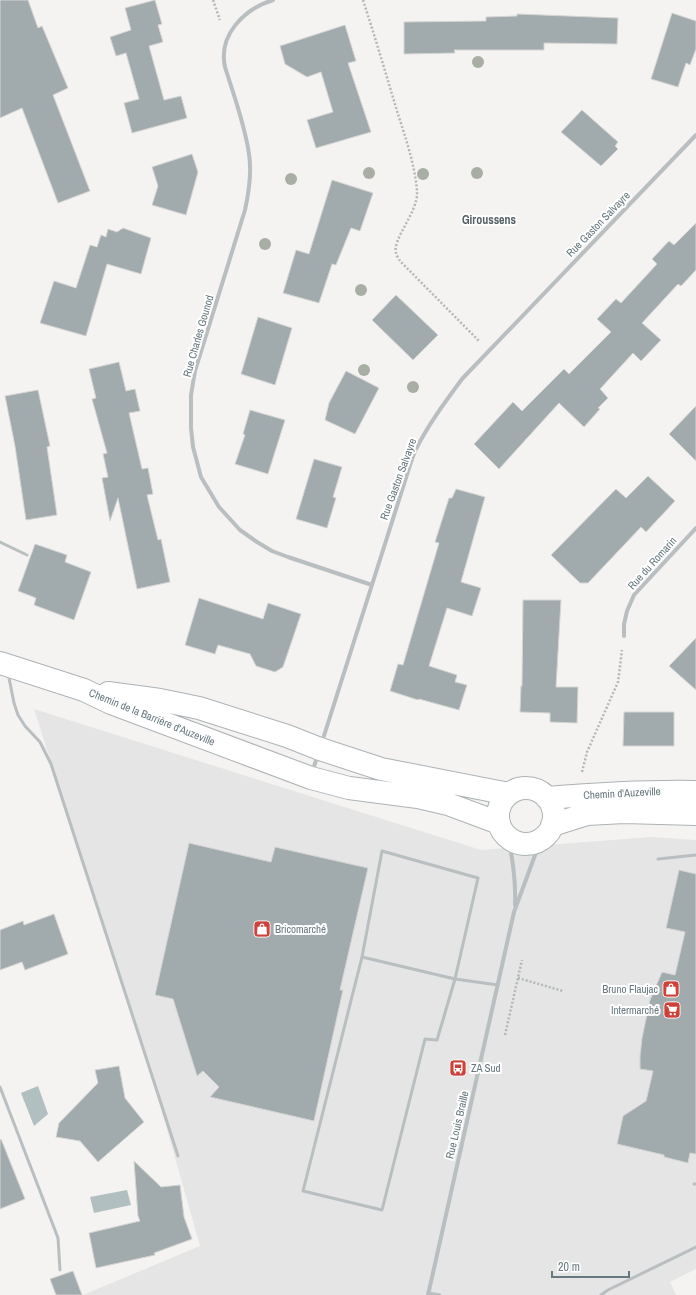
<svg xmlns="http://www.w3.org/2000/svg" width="696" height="1295" font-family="'Archivo Narrow',sans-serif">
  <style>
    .built { fill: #e4e5e4 }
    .water { fill: #b1bfc0 }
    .building { fill: #a1aaad; stroke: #d5d5d3 }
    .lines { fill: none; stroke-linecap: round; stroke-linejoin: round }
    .secondary-casing { stroke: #acb2b5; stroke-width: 24 }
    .path { stroke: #b3b7b8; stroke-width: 2.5; stroke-dasharray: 2 2; stroke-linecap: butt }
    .lane { stroke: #b9bec0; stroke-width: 3 }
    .street { stroke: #b9bec0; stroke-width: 4 }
    .secondary { stroke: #fff; stroke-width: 22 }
    .tree { fill: #a9aea4 }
    .labels { text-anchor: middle; stroke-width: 4; stroke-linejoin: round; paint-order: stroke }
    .street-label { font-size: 11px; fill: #67787e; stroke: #fff }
    .poi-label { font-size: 11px; fill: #67787e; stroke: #fff; text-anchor: start }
    .neighbourhood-label { font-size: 12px; font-weight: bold; fill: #546064; stroke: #fff }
  </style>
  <rect width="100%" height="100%" fill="#f4f3f1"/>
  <path class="built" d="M 34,709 L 481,850 L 651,837 L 696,840 L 696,1269 L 670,1282 L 676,1295 L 83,1295 L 200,1246 L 153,1080 Z"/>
  <path class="water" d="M 38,1086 L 48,1114 L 34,1126 L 21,1093 Z
    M 127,1190 L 131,1205 L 94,1213 L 90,1197 Z"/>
  <path class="building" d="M 0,0 L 28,0 L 38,28 L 42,26 L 68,88 L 53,95 L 90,191 L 58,203 L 22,108 L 0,118 Z
    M 155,0 L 162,24 L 158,25 L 163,42 L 149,46 L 164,100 L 181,96 L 187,118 L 132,133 L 124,103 L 139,99 L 126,53 L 116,56 L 110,37 L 131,30 L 125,8 Z
    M 672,13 L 696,21 L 696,49 L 690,65 L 686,63 L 678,87 L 651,79 Z
    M 517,14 L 618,18 L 617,44 L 544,43 L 544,50 L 454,50 L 455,53 L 404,54 L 404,22 L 486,21 L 486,17 L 517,16 Z
    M 345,25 L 356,61 L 348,63 L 371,132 L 316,148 L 307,120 L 333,112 L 321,72 L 307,77 L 285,64 L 280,46 Z
    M 582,110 L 618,142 L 615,146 L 618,149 L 601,166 L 561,132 Z
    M 192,154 L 198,172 L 186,215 L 152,205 L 158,186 L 152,167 Z
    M 332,180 L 373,193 L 360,231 L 351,228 L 336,265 L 332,264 L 319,303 L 283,293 L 296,250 L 309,254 Z
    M 696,223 L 696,270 L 681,286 L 678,284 L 642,323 L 661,340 L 641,361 L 633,353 L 600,389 L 608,398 L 598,408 L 600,409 L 584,427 L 559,403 L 499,469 L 474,444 L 513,402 L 522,411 L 564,369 L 569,374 L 611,332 L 597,319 L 616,299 L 621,303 L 657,264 L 652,259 L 669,241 L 674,245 Z
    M 123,228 L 151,238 L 141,274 L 107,264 L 86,336 L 40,323 L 54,281 L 76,288 L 90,245 L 97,247 L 101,235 L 106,237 L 108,229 L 117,232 Z
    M 396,295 L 438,335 L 413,360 L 372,320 Z
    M 258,317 L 292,328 L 275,385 L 241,374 Z
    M 119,362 L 126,391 L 135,389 L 140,411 L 129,413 L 142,469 L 148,468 L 153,494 L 147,495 L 158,540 L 161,539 L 170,582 L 137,589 L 118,498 L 110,521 L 102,478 L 108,477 L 103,454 L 107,453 L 92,399 L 96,398 L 89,369 Z
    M 346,371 L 379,388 L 355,434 L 325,420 L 329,403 Z
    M 38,390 L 50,446 L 47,447 L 57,515 L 26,520 L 15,446 L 5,396 Z
    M 696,406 L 696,461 L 669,434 Z
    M 250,410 L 285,420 L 268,474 L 235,464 L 245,435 L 243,434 Z
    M 314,459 L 342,467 L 333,497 L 336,498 L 327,528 L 296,519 Z
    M 648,476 L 675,501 L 646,532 L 641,527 L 588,583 L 580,583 L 551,555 L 616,489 L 626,498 Z
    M 456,489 L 485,497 L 461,582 L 481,588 L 472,616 L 447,608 L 429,666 L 457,675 L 455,682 L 467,685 L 459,710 L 419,699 L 418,700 L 390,691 L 398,664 L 403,665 L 439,543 L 435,542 L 449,498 L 452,498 Z
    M 35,544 L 67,555 L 65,562 L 91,572 L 74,620 L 34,605 L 36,598 L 18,591 Z
    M 199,598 L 263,619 L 268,603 L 301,614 L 283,667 L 275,672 L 256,666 L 250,654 L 218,645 L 215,654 L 185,645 Z
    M 523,600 L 561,600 L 556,687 L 578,687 L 577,723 L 550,722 L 550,713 L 520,712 L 521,686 L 522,686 Z
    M 696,638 L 696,690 L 669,666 Z
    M 624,712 L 674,712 L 674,746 L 623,746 Z
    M 189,843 L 271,862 L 275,847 L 368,868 L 340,990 L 343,990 L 314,1121 L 210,1097 L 219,1087 L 203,1071 L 197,1076 L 173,999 L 155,995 Z
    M 679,870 L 696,874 L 696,1154 L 690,1153 L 688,1163 L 664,1157 L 664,1155 L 617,1144 L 623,1116 L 646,1101 L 653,1071 L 640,1069 L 640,1056 L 642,1038 L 650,1000 L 662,972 L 675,975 L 685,932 L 666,928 Z
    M 54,914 L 68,954 L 25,970 L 22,962 L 0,970 L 0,930 L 23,921 L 24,925 Z
    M 119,1066 L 125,1098 L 144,1122 L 98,1162 L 80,1141 L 56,1137 L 59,1123 L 98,1083 L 95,1070 Z
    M 1,1139 L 25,1199 L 0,1209 L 0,1140 Z
    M 134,1161 L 161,1187 L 180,1185 L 184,1217 L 192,1239 L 154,1253 L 155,1255 L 96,1268 L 89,1233 L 140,1221 L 138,1216 Z
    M 73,1271 L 82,1295 L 56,1295 L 50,1279 Z"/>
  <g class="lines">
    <g class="secondary-casing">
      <path id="secondary" d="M 0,663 L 84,690 L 111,703 L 311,778 L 349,788 L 418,797 L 448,804 L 499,823
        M 108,693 L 160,700 L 199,708 L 287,736 L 320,749 L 381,769 L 509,794
        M498 816a28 28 0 1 1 56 0a28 28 0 1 1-56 0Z
        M 547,798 C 597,794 646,791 696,792
        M 552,825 L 587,814 L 624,812 L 696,814"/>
    </g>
    <path class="path" d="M 213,0 L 220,20
      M 363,0 C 375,37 386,74 397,111 C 405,136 415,165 417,191 C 419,211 392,239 396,253 C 396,255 399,259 400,261 L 479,341
      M 582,772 L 587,752 L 618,682 L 622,650
      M 518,978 L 563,991
      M 505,1035 L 522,960"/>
    <path class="lane" d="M 0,542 L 27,555
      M 8,673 L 14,703 L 18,715 L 25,726 L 40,742 L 51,764 L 178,1156
      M 382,851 L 478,878 L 455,979 L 437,1040 L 425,1039 L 382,1210 L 303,1191 L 362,957 Z
      M 658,859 L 696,855
      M 362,957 L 455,979 L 498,985
      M 0,1087 L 58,1238 L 60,1270
      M 694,1184 L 696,1184
      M 429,1293 L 440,1295
      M 601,1295 L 608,1290 L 696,1247"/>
    <path class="street" d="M 273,0 C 244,9 218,35 225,67 C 234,96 245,125 249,154 C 252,173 249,192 245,210 L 195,371 L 191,395 L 191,428 L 193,447 L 201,477 L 219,507 L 240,530 L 257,542 L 272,551 L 288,557 L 372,585
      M 624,636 L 624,624 L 627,611 L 634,595 L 696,528
      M 322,742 L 405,481 C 408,471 411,461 415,451 C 428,425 445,402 462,379 L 696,135
      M 312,773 L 318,754
      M 508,837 C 513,860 516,882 515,905
      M 428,1295 L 514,912 L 541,839"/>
    <use href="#secondary" class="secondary"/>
  </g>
  <g class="tree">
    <circle cx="478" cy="62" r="6"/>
    <circle cx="369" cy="173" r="6"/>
    <circle cx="477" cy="173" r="6"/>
    <circle cx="423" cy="174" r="6"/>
    <circle cx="291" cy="179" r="6"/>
    <circle cx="265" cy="244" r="6"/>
    <circle cx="361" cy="290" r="6"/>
    <circle cx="364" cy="370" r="6"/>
    <circle cx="413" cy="387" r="6"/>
  </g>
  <defs>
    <g id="shop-square" transform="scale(0.9)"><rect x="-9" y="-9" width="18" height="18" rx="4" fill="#cc4139" stroke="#fff"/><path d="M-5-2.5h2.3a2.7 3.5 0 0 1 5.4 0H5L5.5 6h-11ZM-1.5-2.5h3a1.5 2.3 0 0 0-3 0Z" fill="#fff"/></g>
    <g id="supermarket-square" transform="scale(0.9)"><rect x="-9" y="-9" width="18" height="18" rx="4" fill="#cc4139" stroke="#fff"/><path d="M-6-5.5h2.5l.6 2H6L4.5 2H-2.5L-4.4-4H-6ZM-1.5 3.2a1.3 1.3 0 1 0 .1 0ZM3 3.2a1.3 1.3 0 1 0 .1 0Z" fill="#fff"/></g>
    <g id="bus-square" transform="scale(0.9)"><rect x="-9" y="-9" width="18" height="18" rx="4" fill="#cc4139" stroke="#fff"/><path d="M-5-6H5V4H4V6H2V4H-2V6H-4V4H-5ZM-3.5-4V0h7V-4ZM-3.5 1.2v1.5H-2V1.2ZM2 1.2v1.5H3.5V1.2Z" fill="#fff"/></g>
  </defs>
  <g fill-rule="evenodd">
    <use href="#shop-square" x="262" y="929"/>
    <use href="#shop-square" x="671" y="989"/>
    <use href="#supermarket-square" x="672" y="1010"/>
    <use href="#bus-square" x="458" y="1068"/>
  </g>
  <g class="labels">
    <g class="street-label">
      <text transform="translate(598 224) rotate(-46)" y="4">Rue Gaston Salvayre</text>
      <text transform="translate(198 336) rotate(-74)" y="4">Rue Charles Gounod</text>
      <text transform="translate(398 479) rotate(-70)" y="4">Rue Gaston Salvayre</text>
      <text transform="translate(652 563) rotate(-48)" y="4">Rue du Romarin</text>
      <text transform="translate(152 717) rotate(22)" y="4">Chemin de la Barrière d'Auzeville</text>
      <text transform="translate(622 793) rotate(-3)" y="4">Chemin d'Auzeville</text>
      <text transform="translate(457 1125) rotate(-77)" y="4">Rue Louis Braille</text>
    </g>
    <g class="poi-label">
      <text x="275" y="933">Bricomarché</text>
      <text x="658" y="993" text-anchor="end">Bruno Flaujac</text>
      <text x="659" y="1014" text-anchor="end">Intermarché</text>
      <text x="471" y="1072">ZA Sud</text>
    </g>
    <g class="neighbourhood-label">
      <text x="489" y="224">Giroussens</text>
    </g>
  </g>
  <path d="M552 1271v6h77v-6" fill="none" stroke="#67787e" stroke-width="2"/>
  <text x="558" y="1271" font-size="12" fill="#67787e" stroke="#ffffff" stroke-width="3" paint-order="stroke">20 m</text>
</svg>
